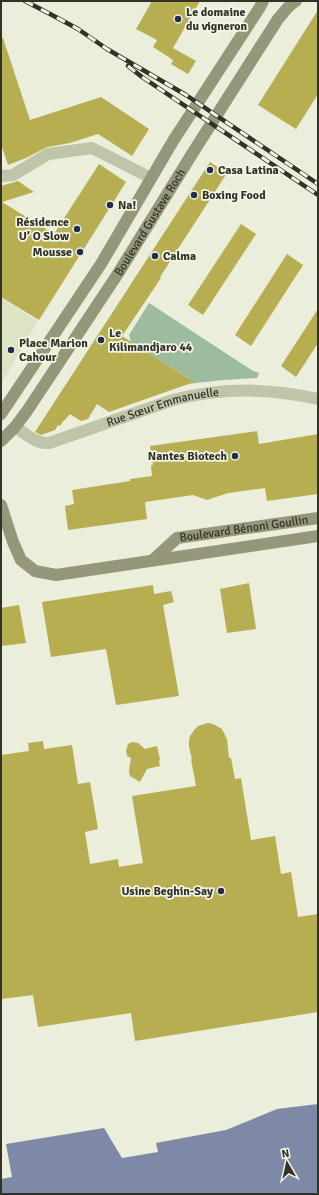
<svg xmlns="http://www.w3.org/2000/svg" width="319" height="1195" font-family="Signika,sans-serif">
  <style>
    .green { fill: #9dbb9d }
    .plaza { fill: #dce4c3 }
    .water { fill: #7d89a7 }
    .building { fill: #b6ae51 }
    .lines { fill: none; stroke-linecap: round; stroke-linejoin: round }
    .street { stroke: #c0c4a8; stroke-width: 12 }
    .secondary { stroke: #96977a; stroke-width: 12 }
    .rail-casing { stroke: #323227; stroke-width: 4.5 }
    .rail { stroke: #f3f6e6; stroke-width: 3; stroke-dasharray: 9; stroke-linecap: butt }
    .poi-dot { fill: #222e4e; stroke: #f3f6e6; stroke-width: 1.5 }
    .labels { text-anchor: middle; stroke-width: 3.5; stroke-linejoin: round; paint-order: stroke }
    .poi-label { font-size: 12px; font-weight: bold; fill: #323227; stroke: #f3f6e6; text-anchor: start }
    .street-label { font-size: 12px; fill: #323227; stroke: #f3f6e6 }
  </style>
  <rect width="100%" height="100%" fill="#eaeedb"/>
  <path class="green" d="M 149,303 L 253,371 L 259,373 L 257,378 L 223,380 L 187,384 L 188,378 L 131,342 L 129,335 Z"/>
  <path class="plaza" d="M 1,298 L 38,321 L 1,384 Z"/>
  <path class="water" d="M 318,1104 L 318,1194 L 1,1194 L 1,1179 L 12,1177 L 6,1144 L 104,1128 L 122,1158 L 158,1152 L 156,1143 L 226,1130 L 277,1109 Z"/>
  <path class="building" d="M 152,1 L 200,1 L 173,48 L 196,61 L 188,74 L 171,64 L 173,60 L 153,47 L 157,40 L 136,29 Z
    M 318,10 L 318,94 L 296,129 L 258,105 Z
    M 1,38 L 3,38 L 30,120 L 101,97 L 149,129 L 132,156 L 98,134 L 70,143 L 47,147 L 26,158 L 8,165 L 1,144 Z
    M 210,162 L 227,173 L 167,266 L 160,277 L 161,278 L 122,336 L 194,382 L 109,412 L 97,404 L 88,419 L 81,421 L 70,414 L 65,420 L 64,420 L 60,426 L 58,425 L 55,430 L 41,435 L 35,432 Z
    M 99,164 L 126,182 L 39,320 L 1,297 L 1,186 L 18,181 L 34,192 L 2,202 L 54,234 Z
    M 241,224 L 256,234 L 203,315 L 188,305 Z
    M 287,254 L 303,265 L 251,346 L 235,335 Z
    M 318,309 L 318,343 L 296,377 L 281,366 Z
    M 257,431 L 259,444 L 318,434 L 318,494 L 267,501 L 265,488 L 228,493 L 207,500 L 193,495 L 145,502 L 147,519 L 68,530 L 65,506 L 74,504 L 72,490 L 130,481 L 130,479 L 152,476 L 151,465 L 153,465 L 150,446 Z
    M 249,583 L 256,629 L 227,633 L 220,589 Z
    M 153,585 L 154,594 L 171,591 L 174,602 L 163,605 L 179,696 L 116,705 L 106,649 L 51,657 L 42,602 Z
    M 19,605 L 26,643 L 1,646 L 1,608 Z
    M 208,723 L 213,724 L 222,729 L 227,739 L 229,758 L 231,758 L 235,779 L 241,778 L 251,840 L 275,836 L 281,874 L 291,872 L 298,917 L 318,914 L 318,1012 L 135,1041 L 131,1013 L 38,1027 L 33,995 L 1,999 L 1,755 L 29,751 L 28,743 L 43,741 L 44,749 L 72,745 L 78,784 L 90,782 L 98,829 L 85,832 L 90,864 L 118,859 L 119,867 L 143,863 L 132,796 L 196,786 L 191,759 L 192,759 L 189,747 L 189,741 L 190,736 L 195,729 L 198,726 Z
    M 132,742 L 138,743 L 145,749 L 157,746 L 160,760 L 159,761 L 160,766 L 147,769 L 140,782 L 130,776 L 129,771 L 131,758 L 127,756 L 126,751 L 128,744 Z"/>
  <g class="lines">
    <g class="street">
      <path d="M 1,176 L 13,175 L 48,154 L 92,148 L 151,178"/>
      <path id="s1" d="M 15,427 C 26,434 36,444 49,443 L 173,400 C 223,387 268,388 318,399"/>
    </g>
    <g class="secondary">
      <path d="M 1,414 L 101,264 L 173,141 L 260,7 L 263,1"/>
      <path id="s2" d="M 1,441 L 15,427 L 27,411 L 119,272 L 192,154 L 278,19 C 284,13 288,5 296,1"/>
      <path d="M 1,505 L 13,542 L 21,560 L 35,571 L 56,575 L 318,536"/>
      <path id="s3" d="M 153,560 L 177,538 L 318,518"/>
    </g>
    <g class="rail-casing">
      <path id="rail" d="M 25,1 L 52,15 L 78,29 L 107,49 L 186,95 L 318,184
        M 128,66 L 142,77 L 318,195"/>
    </g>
    <use href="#rail" class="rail"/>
  </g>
  <g class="poi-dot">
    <circle cx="178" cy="19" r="4"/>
    <circle cx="210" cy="170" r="4"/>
    <circle cx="194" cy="195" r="4"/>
    <circle cx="110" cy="205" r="4"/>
    <circle cx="77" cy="229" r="4"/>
    <circle cx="80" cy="252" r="4"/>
    <circle cx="155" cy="256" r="4"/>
    <circle cx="101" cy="340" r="4"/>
    <circle cx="11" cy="350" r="4"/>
    <circle cx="235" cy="456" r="4"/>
    <circle cx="221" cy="891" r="4"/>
  </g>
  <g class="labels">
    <g class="poi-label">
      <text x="186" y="16">Le domaine<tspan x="186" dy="14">du vigneron</tspan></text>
      <text x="218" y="174">Casa Latina</text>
      <text x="202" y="199">Boxing Food</text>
      <text x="118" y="209">Na!</text>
      <text x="69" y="226" text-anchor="end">Résidence<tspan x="69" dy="14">U’ O Slow</tspan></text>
      <text x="72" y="256" text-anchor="end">Mousse</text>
      <text x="163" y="260">Calma</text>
      <text x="109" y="337">Le<tspan x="109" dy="14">Kilimandjaro 44</tspan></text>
      <text x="19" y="347">Place Marion<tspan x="19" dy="14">Cahour</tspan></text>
      <text x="227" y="460" text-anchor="end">Nantes Biotech</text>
      <text x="213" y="895" text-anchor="end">Usine Beghin-Say</text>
    </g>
    <g class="street-label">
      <text dy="4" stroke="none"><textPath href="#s2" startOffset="265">Boulevard Gustave Roch</textPath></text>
      <text dy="4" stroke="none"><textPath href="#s1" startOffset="158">Rue Sœur Emmanuelle</textPath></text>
      <text dy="4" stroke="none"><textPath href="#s3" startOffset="100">Boulevard Bénoni Goullin</textPath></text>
    </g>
  </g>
  <rect width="319" height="1195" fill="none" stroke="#323227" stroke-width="4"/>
  <g transform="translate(287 1163) rotate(351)" stroke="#f3f6e6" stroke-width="3" paint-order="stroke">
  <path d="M0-3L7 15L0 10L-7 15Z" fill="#323227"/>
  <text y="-6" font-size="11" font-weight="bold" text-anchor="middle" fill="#323227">N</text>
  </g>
</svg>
